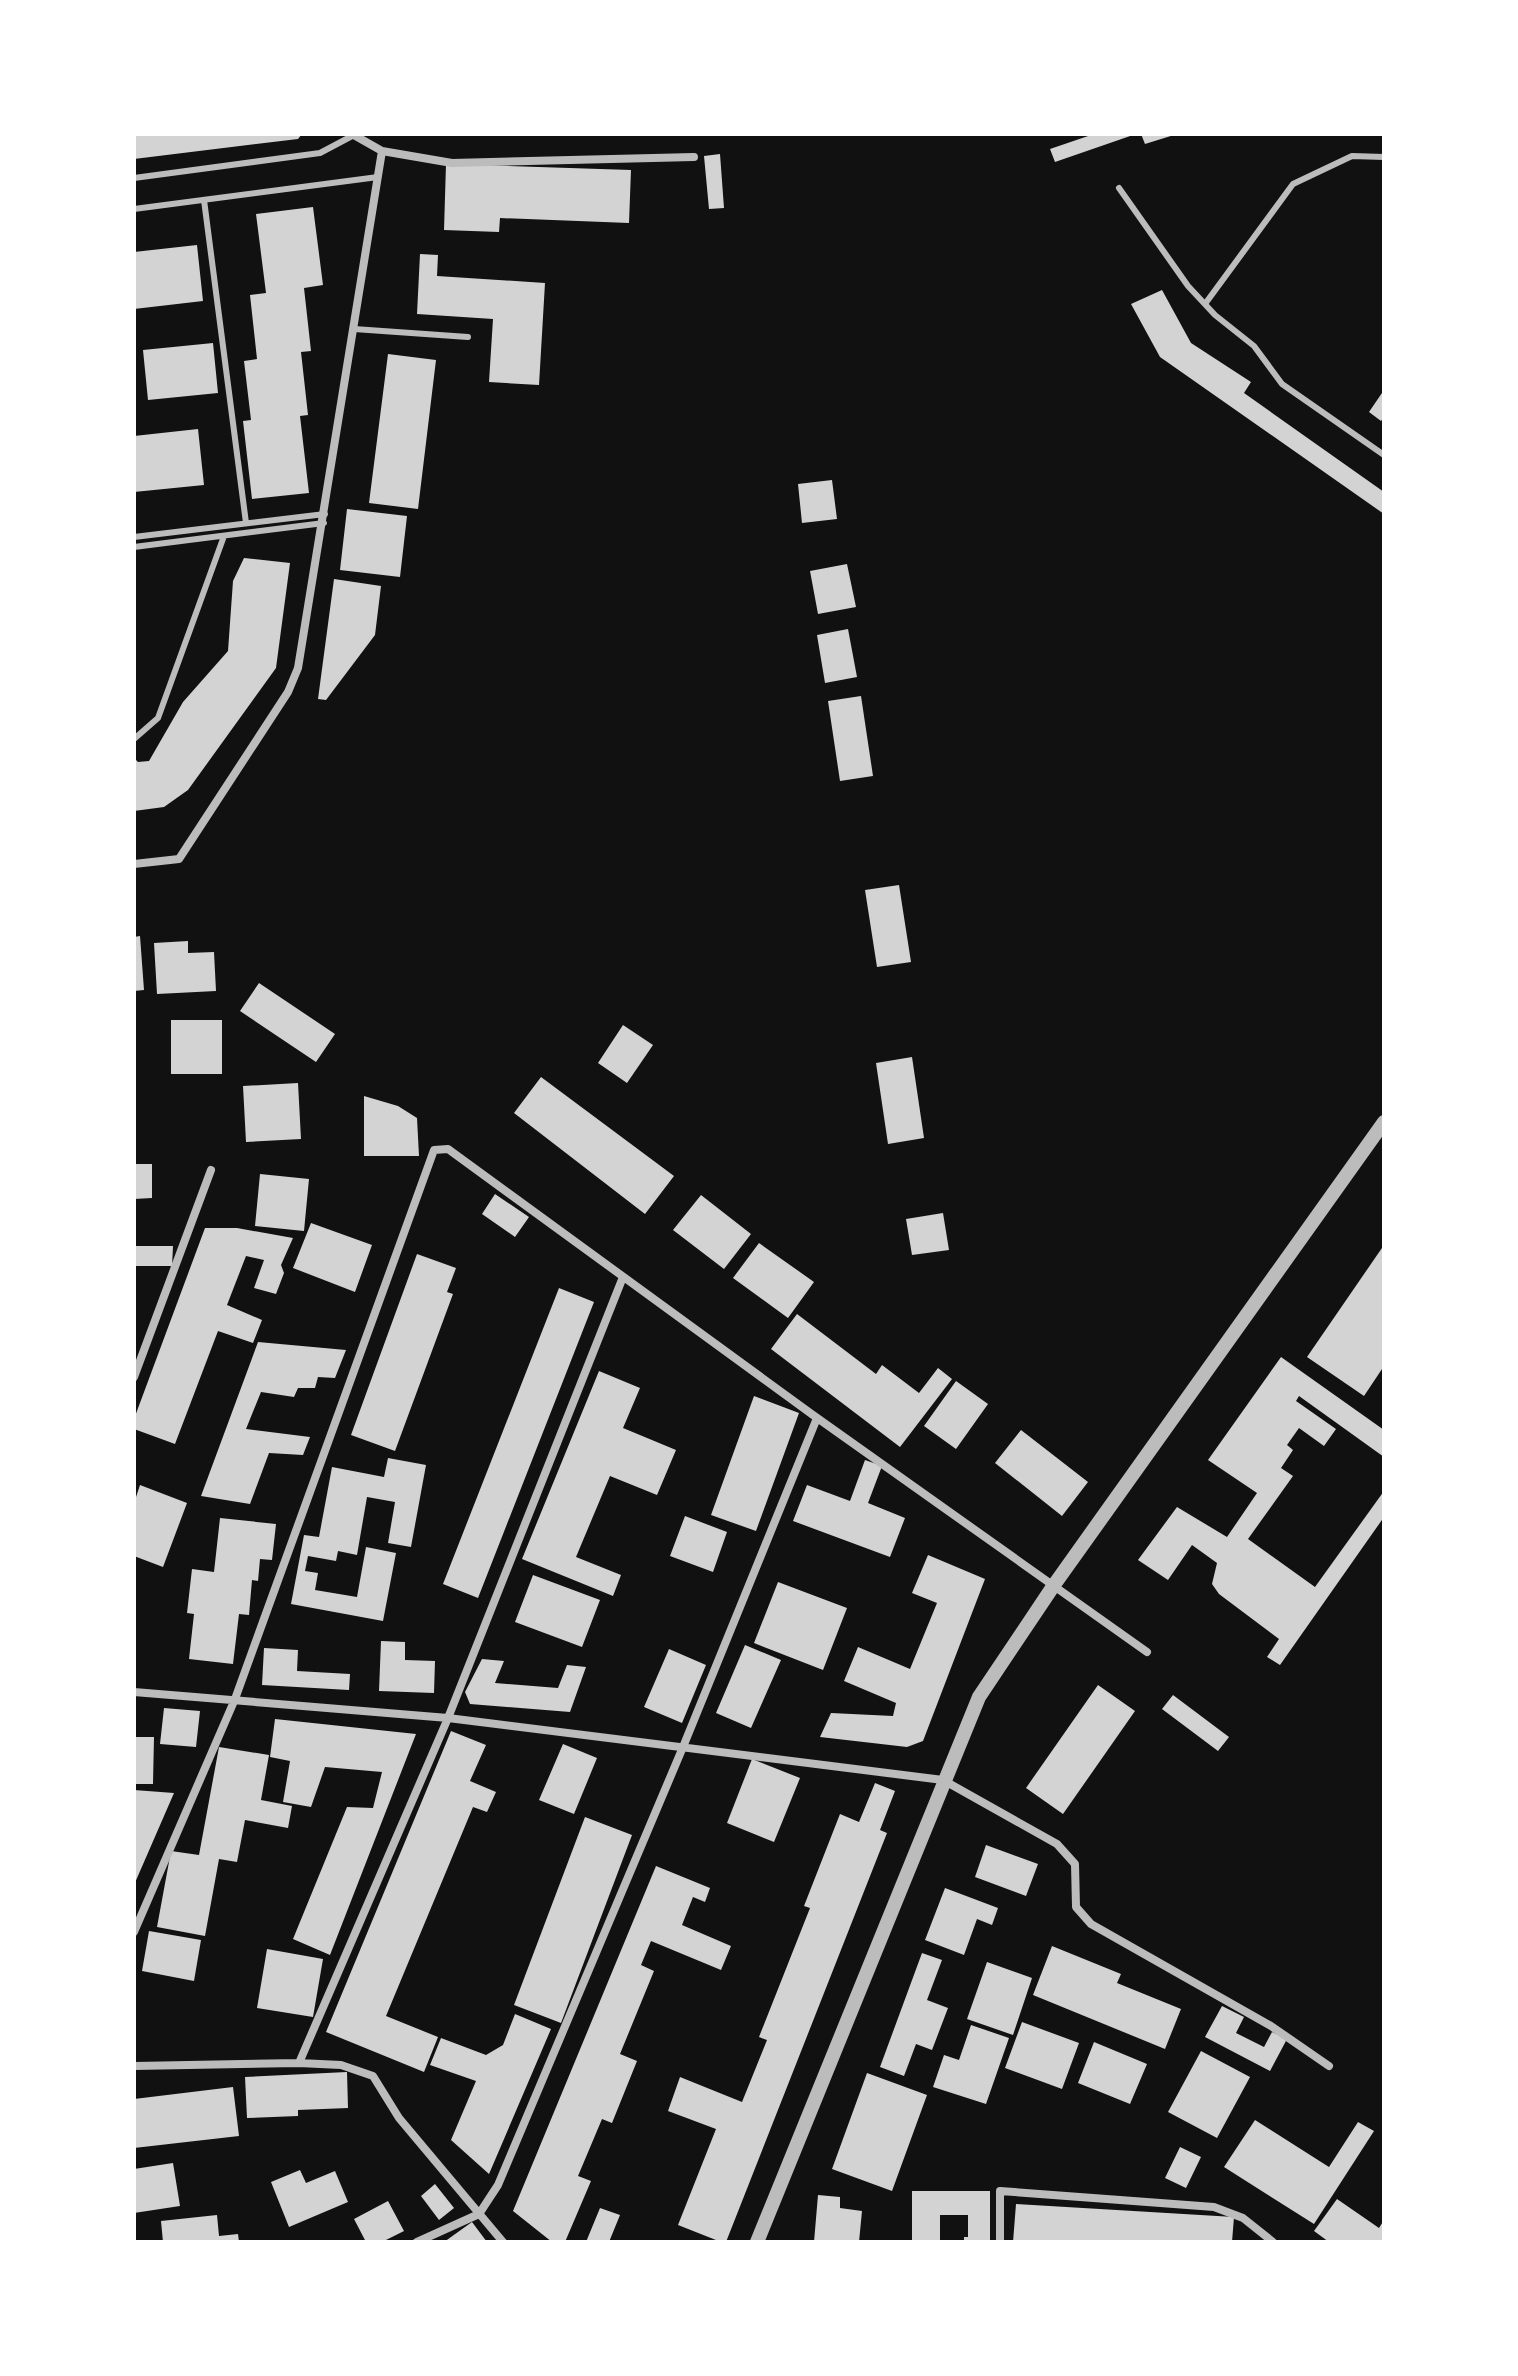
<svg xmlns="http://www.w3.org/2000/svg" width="1518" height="2376" font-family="Lato,sans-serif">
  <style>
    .building { fill: #d3d3d3 }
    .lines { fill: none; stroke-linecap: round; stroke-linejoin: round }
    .service { stroke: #bcbcbc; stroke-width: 6 }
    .minor { stroke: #bcbcbc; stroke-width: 8 }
    .tertiary { stroke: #bcbcbc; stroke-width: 14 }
  </style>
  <rect width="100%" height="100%" fill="#111"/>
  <path class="building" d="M 134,134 L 302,134 L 298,139 L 134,159 Z
    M 1094,134 L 1136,134 L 1055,162 L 1050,149 Z
    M 1141,134 L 1174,134 L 1174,135 L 1145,144 Z
    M 720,154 L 724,208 L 709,209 L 704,156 Z
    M 446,164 L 631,170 L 629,223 L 500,218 L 499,232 L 444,230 Z
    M 313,207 L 323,285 L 304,288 L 311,351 L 301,352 L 308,415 L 300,416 L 309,493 L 252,499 L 243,421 L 251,420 L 244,361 L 257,359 L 250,295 L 266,293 L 256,214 Z
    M 197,245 L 203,301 L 134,309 L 134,252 Z
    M 420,254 L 438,255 L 437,276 L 545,283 L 539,385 L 489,382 L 493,319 L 417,314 Z
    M 1162,290 L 1191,343 L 1251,382 L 1244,393 L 1384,492 L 1384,514 L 1160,357 L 1131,304 Z
    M 213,343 L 218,393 L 148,400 L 143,350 Z
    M 388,354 L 436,360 L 418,509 L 369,503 Z
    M 1384,390 L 1384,417 L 1381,421 L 1369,412 Z
    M 198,429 L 204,485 L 134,492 L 134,436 Z
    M 832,480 L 837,519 L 802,523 L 798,484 Z
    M 347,509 L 407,516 L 400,577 L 340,570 Z
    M 244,558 L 290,563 L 276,668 L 188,790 L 164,807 L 134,811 L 134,758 L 138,762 L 149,761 L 183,702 L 228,651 L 233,581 Z
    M 847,564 L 856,607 L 818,614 L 810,571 Z
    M 334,579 L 381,586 L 375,635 L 326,700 L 318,699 Z
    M 848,629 L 857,677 L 825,683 L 817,635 Z
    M 861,696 L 873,776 L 840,781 L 828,701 Z
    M 899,885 L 911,962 L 877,967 L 865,890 Z
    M 140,936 L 144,990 L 134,991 L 134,937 Z
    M 188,941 L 188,953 L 214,952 L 216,991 L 157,994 L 154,943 Z
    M 259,983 L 335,1034 L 316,1062 L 240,1011 Z
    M 171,1020 L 222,1020 L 222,1074 L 171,1074 Z
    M 623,1025 L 653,1045 L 627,1083 L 598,1063 Z
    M 912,1057 L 924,1138 L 888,1144 L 876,1063 Z
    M 541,1077 L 674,1176 L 645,1214 L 514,1113 Z
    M 298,1083 L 301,1139 L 246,1142 L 243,1086 Z
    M 364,1096 L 398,1106 L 417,1118 L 419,1156 L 364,1156 Z
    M 134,1164 L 152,1164 L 152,1198 L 134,1199 Z
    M 260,1174 L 309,1179 L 304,1231 L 255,1226 Z
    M 495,1194 L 529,1217 L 515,1237 L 482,1214 Z
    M 701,1195 L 751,1234 L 724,1269 L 673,1230 Z
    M 943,1213 L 949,1250 L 912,1255 L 906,1219 Z
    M 311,1223 L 372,1245 L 355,1292 L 293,1268 Z
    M 205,1228 L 237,1228 L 293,1238 L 281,1265 L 284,1273 L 276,1294 L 254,1288 L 264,1260 L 246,1256 L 227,1305 L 262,1320 L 253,1343 L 218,1331 L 175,1444 L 134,1429 L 134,1419 Z
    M 759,1243 L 814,1282 L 788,1318 L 733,1278 Z
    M 1384,1245 L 1384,1366 L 1364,1396 L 1307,1357 Z
    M 134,1246 L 173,1246 L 172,1266 L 134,1266 Z
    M 417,1254 L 456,1268 L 447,1292 L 453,1294 L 395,1451 L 351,1435 Z
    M 559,1288 L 594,1302 L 478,1598 L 443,1584 Z
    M 797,1314 L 876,1374 L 882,1365 L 919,1393 L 938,1368 L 952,1379 L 900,1447 L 771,1349 Z
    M 258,1342 L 346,1350 L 335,1378 L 318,1377 L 315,1388 L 298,1388 L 294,1397 L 261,1392 L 246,1429 L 310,1437 L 303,1455 L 269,1453 L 250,1504 L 201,1496 Z
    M 1281,1357 L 1384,1430 L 1384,1457 L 1299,1396 L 1296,1401 L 1336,1429 L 1324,1446 L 1299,1428 L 1287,1445 L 1293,1450 L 1281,1468 L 1293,1476 L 1248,1539 L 1315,1587 L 1384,1491 L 1384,1517 L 1280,1665 L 1267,1657 L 1279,1639 L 1219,1594 L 1212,1584 L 1217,1563 L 1192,1545 L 1168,1580 L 1138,1560 L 1177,1507 L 1227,1537 L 1257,1493 L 1208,1460 Z
    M 599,1371 L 640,1388 L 623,1428 L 676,1450 L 657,1495 L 610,1476 L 576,1557 L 621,1575 L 613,1596 L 522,1559 Z
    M 956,1381 L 988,1404 L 956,1449 L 924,1426 Z
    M 754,1396 L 799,1413 L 756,1531 L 711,1515 Z
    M 1021,1430 L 1088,1482 L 1062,1516 L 995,1463 Z
    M 388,1458 L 426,1465 L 411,1547 L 388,1543 L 395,1502 L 367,1497 L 357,1555 L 338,1551 L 336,1561 L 308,1556 L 305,1571 L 318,1573 L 315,1590 L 357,1597 L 366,1547 L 396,1553 L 383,1621 L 291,1604 L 304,1535 L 319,1537 L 332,1467 L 384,1477 Z
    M 865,1460 L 882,1466 L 868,1503 L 905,1518 L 890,1557 L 793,1521 L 807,1485 L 850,1501 Z
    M 140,1485 L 187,1503 L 163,1567 L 134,1556 L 134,1503 Z
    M 685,1516 L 727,1532 L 713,1572 L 670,1556 Z
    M 220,1518 L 276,1524 L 272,1560 L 260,1559 L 258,1581 L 252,1580 L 249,1615 L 239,1614 L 233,1664 L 189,1659 L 194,1614 L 187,1613 L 192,1569 L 214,1572 Z
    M 928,1555 L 985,1579 L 923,1741 L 907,1747 L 820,1737 L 831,1713 L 893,1716 L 896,1703 L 844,1681 L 858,1647 L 910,1669 L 937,1603 L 912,1593 Z
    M 533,1575 L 600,1600 L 582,1647 L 515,1622 Z
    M 778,1582 L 847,1608 L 823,1670 L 754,1643 Z
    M 381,1641 L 405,1642 L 405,1660 L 435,1661 L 434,1693 L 379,1691 Z
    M 745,1645 L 781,1660 L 751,1728 L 716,1713 Z
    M 264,1648 L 298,1650 L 297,1671 L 350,1674 L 349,1690 L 262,1685 Z
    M 669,1649 L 706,1665 L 682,1723 L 644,1707 Z
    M 482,1659 L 504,1661 L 495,1683 L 558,1688 L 567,1665 L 586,1667 L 570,1712 L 470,1704 L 465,1692 Z
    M 1098,1685 L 1135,1711 L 1063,1814 L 1026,1788 Z
    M 1173,1695 L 1229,1737 L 1218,1751 L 1162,1709 Z
    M 164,1708 L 200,1711 L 196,1747 L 160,1744 Z
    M 275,1719 L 416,1734 L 330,1955 L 293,1939 L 347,1807 L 373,1808 L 382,1772 L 325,1767 L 311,1807 L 283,1802 L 290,1761 L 270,1757 Z
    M 451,1731 L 486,1745 L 470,1781 L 496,1792 L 487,1812 L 473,1807 L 386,2016 L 438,2037 L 424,2072 L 326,2032 Z
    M 134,1737 L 154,1737 L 153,1784 L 134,1784 Z
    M 563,1744 L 597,1758 L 574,1814 L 539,1800 Z
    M 219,1747 L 269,1755 L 261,1800 L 292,1806 L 288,1828 L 245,1820 L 237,1862 L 219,1859 L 205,1936 L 157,1927 L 171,1851 L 199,1855 Z
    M 752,1759 L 800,1778 L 774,1842 L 727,1823 Z
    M 875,1783 L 895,1791 L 880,1830 L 887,1833 L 726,2242 L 721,2242 L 678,2225 L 716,2129 L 668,2111 L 680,2077 L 742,2102 L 767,2040 L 759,2037 L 810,1908 L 804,1906 L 840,1814 L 859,1822 Z
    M 134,1790 L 174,1793 L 134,1885 Z
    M 585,1817 L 632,1835 L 561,2023 L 514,2005 Z
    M 986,1845 L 1038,1864 L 1026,1896 L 975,1877 Z
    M 656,1866 L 710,1888 L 705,1902 L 693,1897 L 682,1925 L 731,1946 L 721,1970 L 651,1941 L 641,1965 L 654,1971 L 620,2054 L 637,2061 L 612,2123 L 602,2119 L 578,2176 L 591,2181 L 565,2242 L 552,2242 L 513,2211 Z
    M 945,1888 L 998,1908 L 992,1925 L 977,1919 L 964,1955 L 925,1940 Z
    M 149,1931 L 201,1940 L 194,1981 L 142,1971 Z
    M 1052,1946 L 1121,1974 L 1117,1983 L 1181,2009 L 1165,2049 L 1033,1995 Z
    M 267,1949 L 323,1959 L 313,2017 L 257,2008 Z
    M 922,1953 L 942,1960 L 927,2000 L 948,2008 L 932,2050 L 916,2044 L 904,2076 L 880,2067 Z
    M 987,1962 L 1032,1978 L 1013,2035 L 967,2019 Z
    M 1222,2006 L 1244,2017 L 1236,2033 L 1264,2047 L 1272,2032 L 1287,2039 L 1270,2071 L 1205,2037 Z
    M 515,2014 L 551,2029 L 489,2174 L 451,2140 L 476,2081 L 430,2065 L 441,2038 L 486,2055 L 503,2045 Z
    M 1022,2022 L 1079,2043 L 1062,2089 L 1005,2068 Z
    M 971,2025 L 1009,2038 L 986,2104 L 933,2087 L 944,2055 L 959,2060 Z
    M 1094,2042 L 1147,2064 L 1130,2104 L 1078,2083 Z
    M 1201,2051 L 1250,2077 L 1217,2138 L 1168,2112 Z
    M 347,2072 L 348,2108 L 298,2110 L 298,2116 L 247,2118 L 245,2077 Z
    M 867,2073 L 927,2095 L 892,2191 L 832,2169 Z
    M 233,2087 L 239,2136 L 134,2148 L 134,2099 Z
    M 1255,2120 L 1329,2167 L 1358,2122 L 1374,2131 L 1314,2224 L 1224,2167 Z
    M 1180,2147 L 1201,2157 L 1186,2188 L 1165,2178 Z
    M 173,2163 L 180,2206 L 134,2213 L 134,2169 Z
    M 300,2170 L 306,2183 L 335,2171 L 348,2202 L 289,2227 L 271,2182 Z
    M 435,2184 L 454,2208 L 439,2220 L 421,2196 Z
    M 912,2191 L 990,2191 L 990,2242 L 964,2242 L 964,2237 L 968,2237 L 968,2215 L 940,2215 L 940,2242 L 912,2242 Z
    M 818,2195 L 840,2197 L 840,2208 L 862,2211 L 859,2242 L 814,2242 Z
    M 1337,2199 L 1379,2228 L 1384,2220 L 1384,2242 L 1329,2242 L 1314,2231 Z
    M 388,2201 L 404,2231 L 382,2242 L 366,2242 L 354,2219 Z
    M 1016,2204 L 1234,2217 L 1232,2242 L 1013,2242 Z
    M 600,2208 L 620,2215 L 609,2242 L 586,2242 Z
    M 217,2215 L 219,2236 L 238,2234 L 239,2242 L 163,2242 L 161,2221 Z
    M 472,2222 L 487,2242 L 444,2242 Z"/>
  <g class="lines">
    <path class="service" d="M 134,178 L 320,153 L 354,135
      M 1119,188 L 1188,286 L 1215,315 L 1254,346 L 1282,384 L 1384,455
      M 204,200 L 246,523
      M 134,209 L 378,177
      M 1205,304 L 1293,184 L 1352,156 L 1384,157
      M 354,329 L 468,337
      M 134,537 L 325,514
      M 134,547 L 324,523
      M 134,739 L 158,718 L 224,536"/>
    <path class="minor" d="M 352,134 L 382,151 L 452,163 L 694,157
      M 134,864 L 179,859 L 288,692 L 298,668 L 382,151
      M 134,1377 L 211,1170
      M 134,1692 L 448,1718 L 943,1780 L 1057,1844 L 1075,1864 L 1076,1907 L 1091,1924 L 1271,2026 L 1329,2066
      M 134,1932 L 235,1699 L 434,1150 L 448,1149 L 813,1415 L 1147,1652
      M 299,2063 L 448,1718 L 623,1277
      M 134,2066 L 299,2063 L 341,2065 L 373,2076 L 399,2118 L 503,2242
      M 417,2242 L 479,2214 L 498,2185 L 683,1747 L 817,1418
      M 1000,2242 L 1000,2191 L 1214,2207 L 1243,2218 L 1273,2242"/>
    <path class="tertiary" d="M 757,2242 L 979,1697 L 1054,1585 L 1384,1122"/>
  </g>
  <rect width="1518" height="2376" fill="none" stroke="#ffffff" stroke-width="272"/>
</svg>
